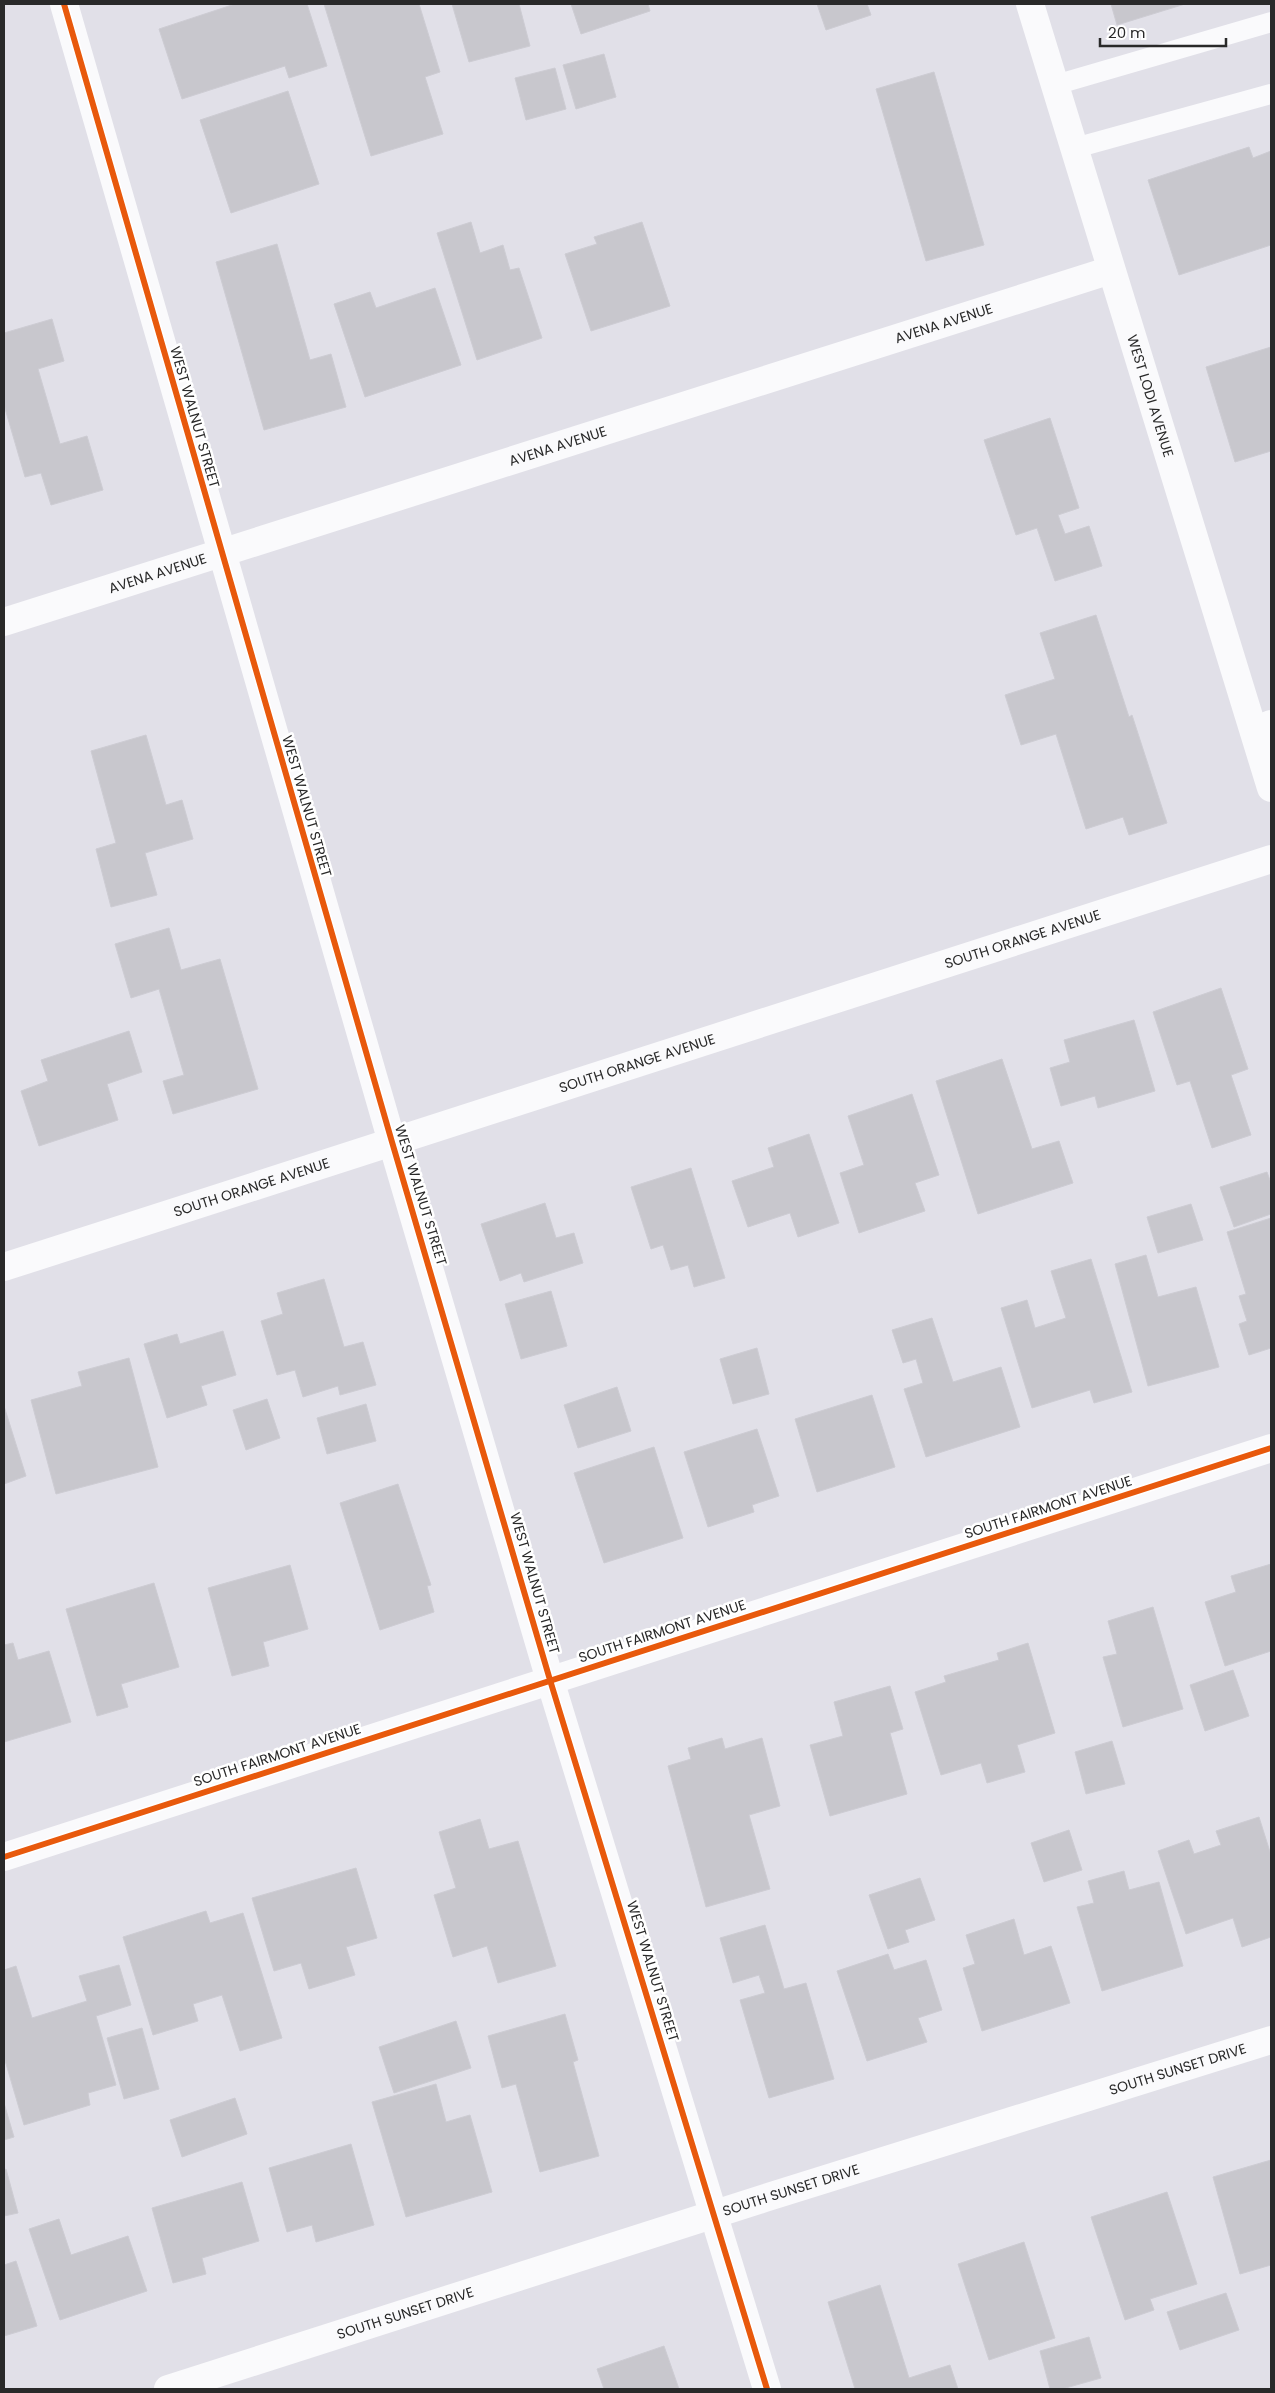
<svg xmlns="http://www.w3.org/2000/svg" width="1275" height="2393" font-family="Poppins,sans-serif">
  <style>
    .building { fill: #c8c7cd; stroke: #cdccd3 }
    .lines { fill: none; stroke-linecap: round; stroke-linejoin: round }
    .service { stroke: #fafafc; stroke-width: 20 }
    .minor { stroke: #fafafc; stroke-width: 28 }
    .secondary { stroke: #fafafc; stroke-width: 28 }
    .cycleway-casing { stroke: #fff; stroke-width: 9 }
    .cycleway { stroke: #e8590c; stroke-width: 6 }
    .labels { text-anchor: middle; stroke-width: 5; stroke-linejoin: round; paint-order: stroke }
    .street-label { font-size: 14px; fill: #292929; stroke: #fff }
  </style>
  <rect width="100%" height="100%" fill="#e1e0e8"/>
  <path class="building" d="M 235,4 L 307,4 L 327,66 L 289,78 L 285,66 L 182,99 L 159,29 Z
    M 324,4 L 419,4 L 440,72 L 425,77 L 443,134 L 371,156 Z
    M 452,4 L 519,4 L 530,46 L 469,62 Z
    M 571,4 L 648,4 L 650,11 L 581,34 Z
    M 817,4 L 867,4 L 871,15 L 826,30 Z
    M 1111,4 L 1185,4 L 1117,25 Z
    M 604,54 L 616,97 L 576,109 L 563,65 Z
    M 555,68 L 566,109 L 526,120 L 515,78 Z
    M 934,72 L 984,245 L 926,261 L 876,89 Z
    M 288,91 L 319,184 L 231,213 L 200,120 Z
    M 1249,147 L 1253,158 L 1271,151 L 1271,245 L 1179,275 L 1148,180 Z
    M 471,222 L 480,253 L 503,245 L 510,270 L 519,268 L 542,338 L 477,360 L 437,233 Z
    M 642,222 L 670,306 L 591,331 L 565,254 L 597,244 L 594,237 Z
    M 277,244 L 310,360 L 331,354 L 346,407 L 264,430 L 216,262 Z
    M 435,288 L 461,365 L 365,397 L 334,304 L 370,292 L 376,308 Z
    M 52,319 L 64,361 L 38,369 L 60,444 L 87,436 L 103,490 L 51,505 L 41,473 L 25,477 L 4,405 L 4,333 Z
    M 1271,347 L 1271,451 L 1235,462 L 1206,367 Z
    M 1050,418 L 1079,508 L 1058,515 L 1065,534 L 1089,526 L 1102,566 L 1055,581 L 1037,528 L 1016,535 L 984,440 Z
    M 1096,615 L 1129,717 L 1132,715 L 1167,823 L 1129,835 L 1123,817 L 1086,829 L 1056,734 L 1021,745 L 1005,695 L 1055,679 L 1040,633 Z
    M 146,735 L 166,805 L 182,800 L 193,839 L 145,853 L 157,895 L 111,907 L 96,849 L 116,843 L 91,751 Z
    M 169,928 L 181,970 L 220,959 L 258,1089 L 173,1114 L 163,1081 L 184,1075 L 159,989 L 131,998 L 115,944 Z
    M 1221,988 L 1248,1069 L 1231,1075 L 1251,1135 L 1212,1148 L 1190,1081 L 1177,1085 L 1153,1012 Z
    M 1134,1020 L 1155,1091 L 1098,1108 L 1095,1096 L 1061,1106 L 1050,1068 L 1070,1062 L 1064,1040 Z
    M 129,1031 L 142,1072 L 107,1084 L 118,1120 L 39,1146 L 21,1091 L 48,1081 L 41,1060 Z
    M 1002,1059 L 1032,1149 L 1059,1141 L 1073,1183 L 978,1214 L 936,1081 Z
    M 912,1094 L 939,1175 L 915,1183 L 925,1211 L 859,1233 L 840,1173 L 864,1165 L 848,1116 Z
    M 809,1134 L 839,1223 L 798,1237 L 790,1213 L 748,1227 L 732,1181 L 774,1167 L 768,1148 Z
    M 691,1168 L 725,1278 L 694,1287 L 688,1265 L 671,1270 L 663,1245 L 651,1249 L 631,1187 Z
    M 1267,1172 L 1271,1183 L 1271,1214 L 1234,1227 L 1220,1187 Z
    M 545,1203 L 556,1238 L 574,1233 L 583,1263 L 524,1282 L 521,1273 L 500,1281 L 481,1224 Z
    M 1191,1204 L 1203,1240 L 1158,1253 L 1147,1217 Z
    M 1271,1218 L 1271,1348 L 1249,1355 L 1239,1324 L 1247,1321 L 1239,1296 L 1246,1294 L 1227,1232 Z
    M 1146,1255 L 1158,1297 L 1196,1287 L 1219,1367 L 1148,1386 L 1115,1264 Z
    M 1091,1259 L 1132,1392 L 1094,1403 L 1090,1390 L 1032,1408 L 1001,1308 L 1027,1300 L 1035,1328 L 1066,1318 L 1051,1271 Z
    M 324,1279 L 344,1347 L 363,1342 L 376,1385 L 340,1395 L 338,1386 L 303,1397 L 295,1370 L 277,1375 L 261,1321 L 283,1314 L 277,1293 Z
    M 551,1291 L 567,1346 L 521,1359 L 505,1304 Z
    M 932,1318 L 953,1382 L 1001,1367 L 1020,1427 L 926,1457 L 904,1389 L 923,1383 L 916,1359 L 903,1363 L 892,1330 Z
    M 223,1331 L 236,1375 L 201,1386 L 207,1405 L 167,1418 L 144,1344 L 177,1334 L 180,1344 Z
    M 757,1348 L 769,1394 L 733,1404 L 720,1359 Z
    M 129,1358 L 158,1467 L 56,1494 L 31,1400 L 82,1386 L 78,1372 Z
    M 617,1387 L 631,1431 L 578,1448 L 564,1405 Z
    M 872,1395 L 895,1467 L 817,1492 L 795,1419 Z
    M 267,1399 L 280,1438 L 246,1450 L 233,1410 Z
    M 366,1404 L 376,1441 L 327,1454 L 317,1418 Z
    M 4,1406 L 26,1476 L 4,1484 Z
    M 757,1429 L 779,1496 L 752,1505 L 754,1512 L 708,1527 L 684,1452 Z
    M 654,1447 L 683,1538 L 604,1563 L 574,1473 Z
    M 398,1484 L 431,1585 L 427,1586 L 434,1612 L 380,1630 L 340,1503 Z
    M 1271,1564 L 1271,1651 L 1225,1666 L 1205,1602 L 1236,1592 L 1231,1576 Z
    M 290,1565 L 308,1629 L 263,1642 L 269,1666 L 232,1676 L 208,1588 Z
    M 154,1583 L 179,1667 L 121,1684 L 128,1707 L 97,1716 L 66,1609 Z
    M 1153,1607 L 1183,1709 L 1123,1727 L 1103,1657 L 1117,1654 L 1108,1621 Z
    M 13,1643 L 18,1660 L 49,1651 L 71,1722 L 4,1742 L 4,1645 Z
    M 1028,1643 L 1055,1733 L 1017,1745 L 1025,1772 L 987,1783 L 981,1763 L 941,1775 L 915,1692 L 946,1682 L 944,1676 L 999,1660 L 997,1653 Z
    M 1233,1670 L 1249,1716 L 1205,1731 L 1190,1685 Z
    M 890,1686 L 903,1729 L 890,1733 L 907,1794 L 830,1816 L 810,1745 L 843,1736 L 834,1702 Z
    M 722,1738 L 725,1749 L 762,1738 L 780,1806 L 749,1815 L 770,1889 L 706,1907 L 668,1766 L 691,1759 L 688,1748 Z
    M 1112,1741 L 1125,1784 L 1086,1794 L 1075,1752 Z
    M 1259,1817 L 1271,1855 L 1271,1937 L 1242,1947 L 1233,1918 L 1186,1934 L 1158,1851 L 1189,1840 L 1194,1854 L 1221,1845 L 1216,1831 Z
    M 480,1819 L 489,1849 L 518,1841 L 556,1966 L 498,1983 L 487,1946 L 453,1957 L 434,1895 L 456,1888 L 439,1832 Z
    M 1069,1830 L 1082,1870 L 1044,1882 L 1031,1843 Z
    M 356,1868 L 377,1938 L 346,1947 L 355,1975 L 309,1989 L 301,1963 L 274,1971 L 252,1898 Z
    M 1124,1871 L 1129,1890 L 1159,1882 L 1183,1966 L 1102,1991 L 1077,1907 L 1094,1903 L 1088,1881 Z
    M 920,1878 L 935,1920 L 905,1930 L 909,1942 L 888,1949 L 869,1895 Z
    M 206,1911 L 210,1923 L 243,1913 L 282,2038 L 240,2051 L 222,1995 L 193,2004 L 198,2021 L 153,2035 L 123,1937 Z
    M 1014,1919 L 1024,1955 L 1051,1946 L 1070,2003 L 982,2031 L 963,1968 L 975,1964 L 966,1935 Z
    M 765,1925 L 784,1989 L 806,1983 L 834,2079 L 769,2098 L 740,2000 L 765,1993 L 759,1975 L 733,1983 L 720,1938 Z
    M 888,1954 L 894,1970 L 926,1960 L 942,2010 L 918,2018 L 927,2042 L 867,2061 L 837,1971 Z
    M 119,1965 L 131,2005 L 96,2016 L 116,2085 L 88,2093 L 90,2105 L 24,2125 L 4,2057 L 4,1970 L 16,1966 L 32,2018 L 87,2001 L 79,1976 Z
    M 565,2014 L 578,2060 L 573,2062 L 599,2156 L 540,2172 L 516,2084 L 502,2088 L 488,2036 Z
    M 456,2021 L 471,2068 L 394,2093 L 379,2047 Z
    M 142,2028 L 159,2089 L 124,2099 L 107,2038 Z
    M 436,2084 L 446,2122 L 470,2115 L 492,2192 L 406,2217 L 372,2102 Z
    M 235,2098 L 247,2134 L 182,2157 L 170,2120 Z
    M 4,2103 L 14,2137 L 4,2140 Z
    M 351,2144 L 374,2225 L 316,2242 L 312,2225 L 287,2232 L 269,2168 Z
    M 1271,2160 L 1271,2265 L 1240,2274 L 1213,2177 Z
    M 6,2169 L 18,2213 L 4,2216 L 4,2170 Z
    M 242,2182 L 259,2241 L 202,2258 L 206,2274 L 173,2283 L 152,2208 Z
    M 1167,2192 L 1197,2284 L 1150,2299 L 1154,2310 L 1125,2320 L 1091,2217 Z
    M 59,2219 L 71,2255 L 128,2236 L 147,2291 L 60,2320 L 29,2229 Z
    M 1024,2242 L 1055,2338 L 989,2360 L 958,2264 Z
    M 16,2261 L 37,2326 L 4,2336 L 4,2265 Z
    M 880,2285 L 909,2378 L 950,2365 L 958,2389 L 855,2389 L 828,2302 Z
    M 1226,2293 L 1239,2330 L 1180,2350 L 1167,2312 Z
    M 1089,2337 L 1101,2378 L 1062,2389 L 1050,2389 L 1040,2351 Z
    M 664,2346 L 679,2389 L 604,2389 L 597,2369 Z"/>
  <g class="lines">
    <path class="service" d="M 1055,85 L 1271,22
      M 1075,148 L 1271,94"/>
    <g class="minor">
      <path d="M 64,4 L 392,1142 L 550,1680 L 767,2389"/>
      <path id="s1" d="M 4,622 L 1111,270"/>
      <path d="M 1254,731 L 1271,724"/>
      <path id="s2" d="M 4,1267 L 1271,859"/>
      <path d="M 4,1857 L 1271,1448"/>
      <path id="s3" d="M 168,2389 L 765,2198 L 1271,2040"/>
    </g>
    <path class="secondary" id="s4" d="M 1030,4 L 1271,788"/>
    <g class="cycleway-casing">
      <path id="cycleway" d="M 64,4 L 392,1142 L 550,1680 L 767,2389
        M 4,1857 L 1271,1448"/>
    </g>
    <use href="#cycleway" class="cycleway"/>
  </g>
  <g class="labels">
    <g class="street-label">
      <text dy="5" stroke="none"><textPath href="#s1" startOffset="986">AVENA AVENUE</textPath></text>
      <text dy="5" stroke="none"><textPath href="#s4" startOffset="410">WEST LODI AVENUE</textPath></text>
      <text transform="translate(195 417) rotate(74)" y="5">WEST WALNUT STREET</text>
      <text dy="5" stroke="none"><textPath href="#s1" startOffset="581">AVENA AVENUE</textPath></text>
      <text dy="5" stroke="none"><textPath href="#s1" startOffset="161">AVENA AVENUE</textPath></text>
      <text transform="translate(307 806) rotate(74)" y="5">WEST WALNUT STREET</text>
      <text dy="5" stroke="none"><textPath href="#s2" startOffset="1070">SOUTH ORANGE AVENUE</textPath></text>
      <text dy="5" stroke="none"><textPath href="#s2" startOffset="665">SOUTH ORANGE AVENUE</textPath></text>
      <text dy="5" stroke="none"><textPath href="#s2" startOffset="260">SOUTH ORANGE AVENUE</textPath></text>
      <text transform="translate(421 1195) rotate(73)" y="5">WEST WALNUT STREET</text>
      <text transform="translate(1048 1507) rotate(-18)" y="5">SOUTH FAIRMONT AVENUE</text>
      <text transform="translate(535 1583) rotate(74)" y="5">WEST WALNUT STREET</text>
      <text transform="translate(662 1631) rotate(-18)" y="5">SOUTH FAIRMONT AVENUE</text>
      <text transform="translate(277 1755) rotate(-18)" y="5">SOUTH FAIRMONT AVENUE</text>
      <text transform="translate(653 1971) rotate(73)" y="5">WEST WALNUT STREET</text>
      <text dy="5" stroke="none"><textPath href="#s3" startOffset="1059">SOUTH SUNSET DRIVE</textPath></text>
      <text dy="5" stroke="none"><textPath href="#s3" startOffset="654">SOUTH SUNSET DRIVE</textPath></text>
      <text dy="5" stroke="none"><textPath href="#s3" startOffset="249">SOUTH SUNSET DRIVE</textPath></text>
    </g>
  </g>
  <rect width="1275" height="2393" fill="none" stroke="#292929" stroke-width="10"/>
  <path d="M1100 38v8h126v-8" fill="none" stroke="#292929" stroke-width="2.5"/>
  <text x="1108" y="38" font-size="15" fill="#292929" stroke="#ffffff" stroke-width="4" paint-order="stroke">20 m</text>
</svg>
